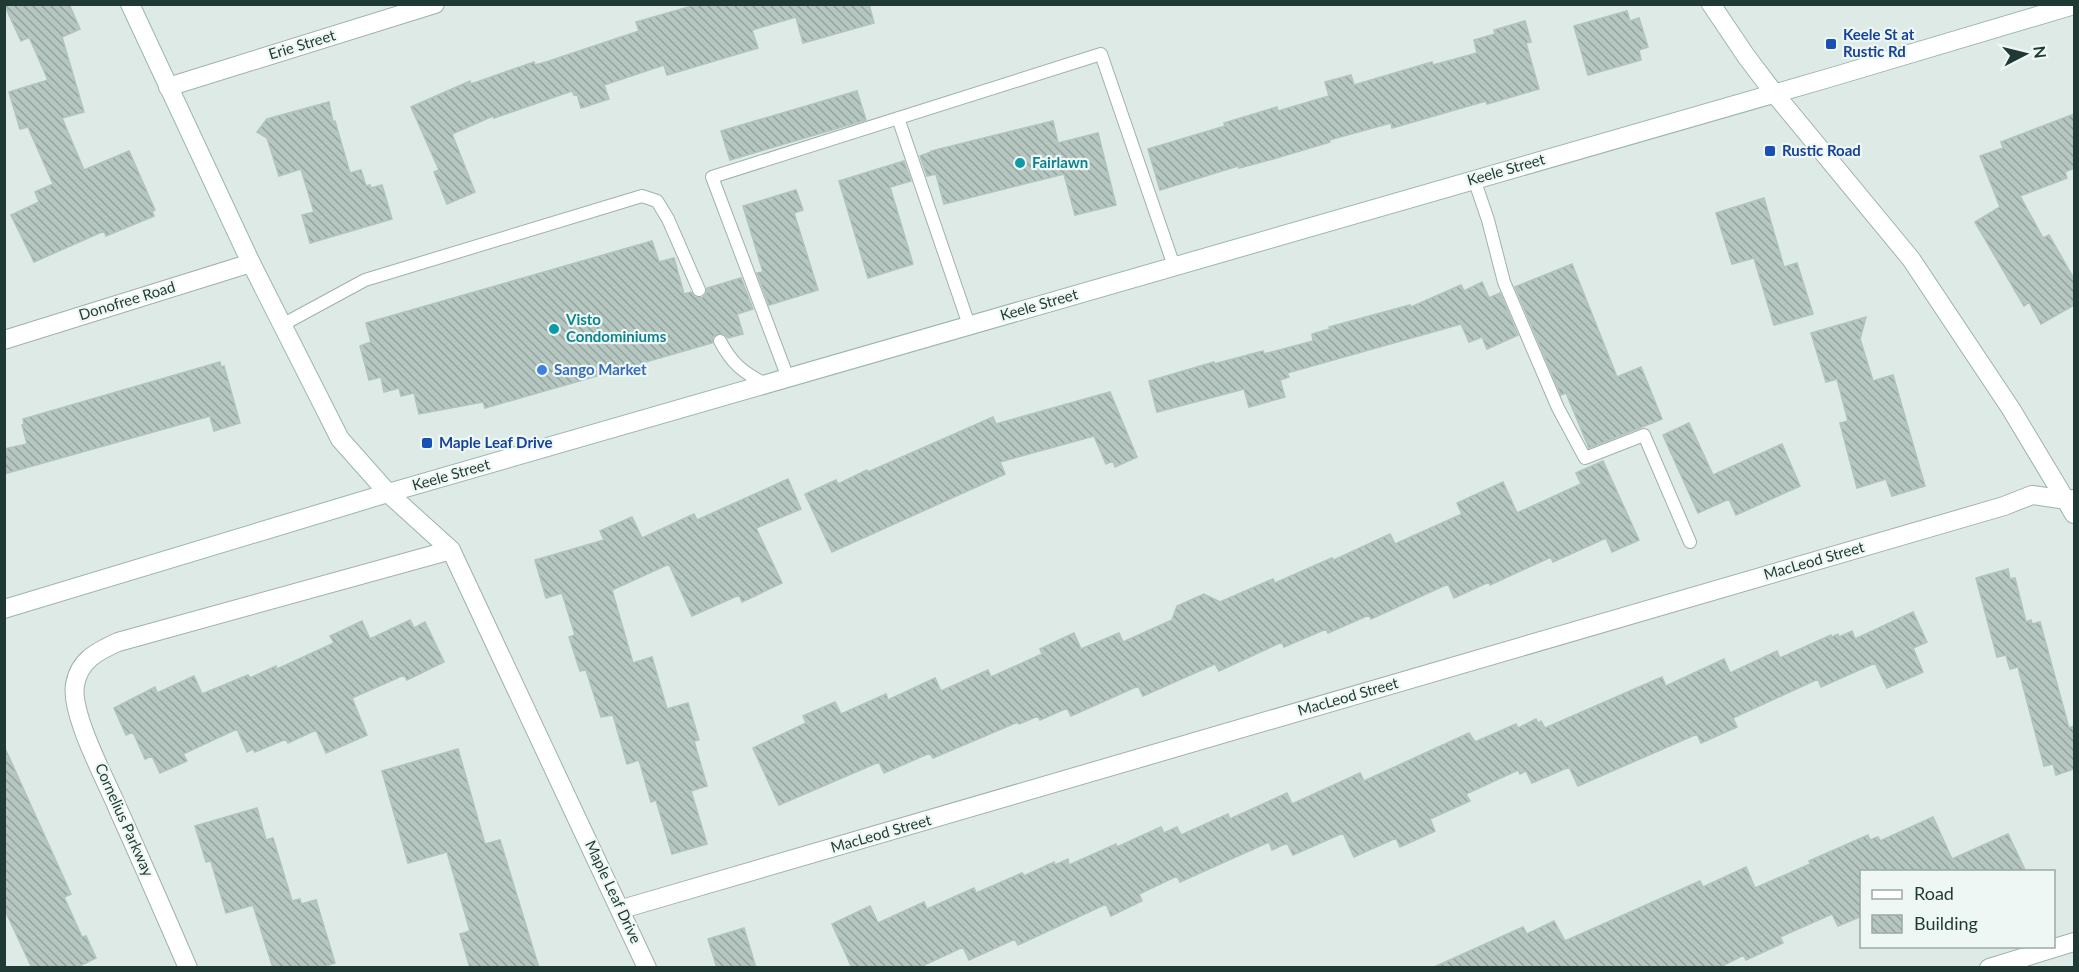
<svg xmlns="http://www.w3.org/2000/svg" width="2079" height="972" font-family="Lato,sans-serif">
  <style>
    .building { fill: url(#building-back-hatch); stroke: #b0c3be; stroke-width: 1.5 }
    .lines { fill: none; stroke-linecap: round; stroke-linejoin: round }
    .lane-casing { stroke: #a0b1ad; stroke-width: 14 }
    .street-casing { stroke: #a0b1ad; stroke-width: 20 }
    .secondary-casing { stroke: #9cb6b0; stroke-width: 20 }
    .lane { stroke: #fff; stroke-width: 12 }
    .street { stroke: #fff; stroke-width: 18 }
    .secondary { stroke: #fff; stroke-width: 18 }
    .transit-dot { fill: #1a4fb4; stroke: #eef7f3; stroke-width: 2 }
    .culture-dot { fill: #0f9aa8; stroke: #eef7f3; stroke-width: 2 }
    .shop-dot { fill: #3f7fe0; stroke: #eef7f3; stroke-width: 2 }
    .labels { text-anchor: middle; stroke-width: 4.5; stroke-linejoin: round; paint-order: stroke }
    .transit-label { font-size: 15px; font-weight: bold; fill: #164399; stroke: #eef7f3; text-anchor: start }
    .street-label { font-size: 15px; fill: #1f3935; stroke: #eef7f3 }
    .culture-label { font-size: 15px; font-weight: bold; fill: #0d838f; stroke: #eef7f3; text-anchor: start }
    .shop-label { font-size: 15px; font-weight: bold; fill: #366cbe; stroke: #eef7f3; text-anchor: start }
  </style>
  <defs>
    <pattern id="building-back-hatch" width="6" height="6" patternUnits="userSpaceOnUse" patternTransform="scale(1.5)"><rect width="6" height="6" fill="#b6c7c2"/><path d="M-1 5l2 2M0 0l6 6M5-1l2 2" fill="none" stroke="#93a39e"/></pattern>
  </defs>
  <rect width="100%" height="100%" fill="#ddeae6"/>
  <path class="building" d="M 4,4 L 69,4 L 80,29 L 62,37 L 84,112 L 62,118 L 84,170 L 129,151 L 155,210 L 152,211 L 154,216 L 106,236 L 104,231 L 34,262 L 11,215 L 39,202 L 35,192 L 53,184 L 28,127 L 20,129 L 9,92 L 48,80 L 29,37 L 21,41 Z
    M 699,4 L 869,4 L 874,23 L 803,43 L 796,17 L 752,30 L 758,48 L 667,75 L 664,65 L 604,85 L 609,99 L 581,108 L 577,94 L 574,95 L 572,91 L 494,118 L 493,116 L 452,134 L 475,192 L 447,204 L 434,172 L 439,170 L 411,107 L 470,81 L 471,84 L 534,62 L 535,65 L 549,61 L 639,31 L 636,22 Z
    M 1627,11 L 1630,21 L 1639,18 L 1648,47 L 1639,50 L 1641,60 L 1588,75 L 1574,26 Z
    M 1525,21 L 1531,42 L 1526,43 L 1539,89 L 1487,104 L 1486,101 L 1392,128 L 1391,123 L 1329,140 L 1330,142 L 1273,159 L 1239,168 L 1238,166 L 1160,190 L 1148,149 L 1225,126 L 1224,123 L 1277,107 L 1278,111 L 1329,96 L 1325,82 L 1351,75 L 1354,85 L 1432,62 L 1433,65 L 1477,53 L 1474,40 L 1495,34 L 1494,30 Z
    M 857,91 L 866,120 L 730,160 L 721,131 Z
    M 329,102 L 333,122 L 335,121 L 350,173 L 361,170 L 366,186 L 370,185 L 371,188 L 382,185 L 392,219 L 310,243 L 302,215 L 314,212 L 301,169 L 279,176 L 267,138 L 257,132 L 267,119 Z
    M 2074,114 L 2074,168 L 2065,172 L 2067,178 L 2020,196 L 2043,238 L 2049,235 L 2074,279 L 2074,305 L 2041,324 L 2029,302 L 2024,306 L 1975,222 L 2000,207 L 1980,156 L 2003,148 L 2001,142 Z
    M 1053,121 L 1058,143 L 1098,133 L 1116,205 L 1075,215 L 1064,174 L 944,204 L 936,174 L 927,176 L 920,156 L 931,152 L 931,151 Z
    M 904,161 L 911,181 L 890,187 L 913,264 L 868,278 L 839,181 Z
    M 796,190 L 803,210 L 794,213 L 818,290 L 769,305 L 757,273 L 763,272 L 743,206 Z
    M 1764,198 L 1784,267 L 1797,263 L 1813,314 L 1774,325 L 1754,258 L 1732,264 L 1716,213 Z
    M 652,241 L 659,262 L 674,258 L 684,294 L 691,292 L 695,297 L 702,298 L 706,294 L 707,288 L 741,278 L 753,309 L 737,314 L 743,334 L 728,338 L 724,334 L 717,334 L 713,337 L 712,343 L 485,408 L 483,402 L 419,414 L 414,393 L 401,396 L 399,388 L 384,392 L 381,377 L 369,380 L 360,346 L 371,342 L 366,323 Z
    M 1572,264 L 1617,377 L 1641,367 L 1662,419 L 1589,448 L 1566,393 L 1561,395 L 1515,287 Z
    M 1482,282 L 1489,298 L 1500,293 L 1518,335 L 1487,349 L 1482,337 L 1469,342 L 1461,324 L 1287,373 L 1289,377 L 1280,380 L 1285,397 L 1249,407 L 1244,389 L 1157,412 L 1149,381 L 1156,379 L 1214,362 L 1214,364 L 1263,351 L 1264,354 L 1313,341 L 1312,334 L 1330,329 L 1329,327 L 1410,305 L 1411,307 L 1461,285 L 1464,291 Z
    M 1866,317 L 1860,339 L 1873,381 L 1893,375 L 1925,486 L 1892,496 L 1886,479 L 1857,488 L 1840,423 L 1848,421 L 1837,379 L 1826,382 L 1811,333 Z
    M 220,362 L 221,367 L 224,366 L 240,423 L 214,431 L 210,416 L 4,474 L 4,449 L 27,444 L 22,425 L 24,424 L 23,419 Z
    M 1110,392 L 1137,457 L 1115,467 L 1113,461 L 1106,464 L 1094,436 L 1000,462 L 1005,474 L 832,552 L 805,494 L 836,480 L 838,484 L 867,470 L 868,472 L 993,417 L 996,424 Z
    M 1689,423 L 1713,475 L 1782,444 L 1800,486 L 1736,515 L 1729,499 L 1698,513 L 1663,435 Z
    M 1603,461 L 1639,540 L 1612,552 L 1606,538 L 1553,562 L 1551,557 L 1490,585 L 1489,582 L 1454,598 L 1448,584 L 1371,619 L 1369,615 L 1328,633 L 1326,629 L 1284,647 L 1282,642 L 1219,671 L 1215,664 L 1143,696 L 1138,686 L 1071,716 L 1067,708 L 1040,720 L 1038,716 L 1019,724 L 1018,722 L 933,758 L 930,753 L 884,773 L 879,762 L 779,805 L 753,748 L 806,723 L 803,716 L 835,702 L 841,714 L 886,694 L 888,700 L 935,678 L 941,691 L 988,670 L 991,677 L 1042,654 L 1040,649 L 1074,633 L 1081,649 L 1119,633 L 1123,642 L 1172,620 L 1177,606 L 1204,594 L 1220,602 L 1273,579 L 1275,583 L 1332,558 L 1334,560 L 1390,534 L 1395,544 L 1462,514 L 1457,503 L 1503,482 L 1517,513 L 1581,484 L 1576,473 Z
    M 788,479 L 801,509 L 756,528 L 782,583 L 742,602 L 739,595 L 692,616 L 669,564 L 612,590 L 633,663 L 652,657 L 667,709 L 688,703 L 699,740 L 694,741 L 707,786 L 691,791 L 707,844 L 672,854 L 656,800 L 651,802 L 639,760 L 627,764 L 613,715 L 601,717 L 586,670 L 580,671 L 569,637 L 575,635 L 562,593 L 546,598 L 535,560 L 604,540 L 600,531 L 632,517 L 642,538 L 694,514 L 697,520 Z
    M 2008,569 L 2010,579 L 2015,578 L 2026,622 L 2031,620 L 2032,624 L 2040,622 L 2069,728 L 2074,726 L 2074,769 L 2056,775 L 2053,764 L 2044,766 L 2018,667 L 2010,669 L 2006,655 L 1997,657 L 1976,578 Z
    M 1913,612 L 1927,642 L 1913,648 L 1923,672 L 1887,688 L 1875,663 L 1821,687 L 1818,679 L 1733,718 L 1737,727 L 1701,743 L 1697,734 L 1578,786 L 1569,767 L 1532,783 L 1526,771 L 1520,774 L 1518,770 L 1466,794 L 1470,801 L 1430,819 L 1435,831 L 1400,847 L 1396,838 L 1354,857 L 1343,833 L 1293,855 L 1287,843 L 1272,850 L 1269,842 L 1180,882 L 1177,876 L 1139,894 L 1142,901 L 1111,916 L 1106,904 L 1018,945 L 1015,939 L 969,960 L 963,947 L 918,968 L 852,968 L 832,924 L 870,906 L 878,923 L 924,902 L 927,909 L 974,888 L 976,893 L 1022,873 L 1024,876 L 1054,862 L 1055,865 L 1068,859 L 1069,865 L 1116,844 L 1117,847 L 1161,827 L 1164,833 L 1177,827 L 1181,835 L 1228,814 L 1230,819 L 1287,793 L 1292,804 L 1360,773 L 1364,781 L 1469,733 L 1475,742 L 1516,724 L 1518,728 L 1536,719 L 1538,723 L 1541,721 L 1545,728 L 1662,677 L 1666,686 L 1724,659 L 1730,673 L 1777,651 L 1780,658 L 1831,635 L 1832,637 L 1838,634 L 1839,637 L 1852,631 L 1855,639 Z
    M 410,620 L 414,628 L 425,622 L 444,662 L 407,680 L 404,675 L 352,698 L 367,735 L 326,753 L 316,730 L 288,743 L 286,739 L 255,752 L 253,749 L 247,752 L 237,729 L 183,754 L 187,761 L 160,773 L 152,756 L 145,759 L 133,732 L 126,735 L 114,708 L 155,687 L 157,693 L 194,676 L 202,694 L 248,675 L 250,678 L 276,666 L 277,669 L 334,643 L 330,636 L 362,621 L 370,639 Z
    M 4,746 L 71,894 L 64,897 L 82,937 L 86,936 L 96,958 L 76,968 L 32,968 L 4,908 Z
    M 458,749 L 485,844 L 500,840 L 539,968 L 470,968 L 460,934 L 470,931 L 447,852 L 408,863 L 382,771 Z
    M 257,808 L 266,840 L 273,838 L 292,901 L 300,899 L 301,904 L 316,900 L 335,963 L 320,968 L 273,968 L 253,905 L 226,913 L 211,861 L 206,862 L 195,826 Z
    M 1933,817 L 1952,859 L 2008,834 L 2026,872 L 1862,872 L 1862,916 L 1838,926 L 1832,914 L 1780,937 L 1783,943 L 1746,960 L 1744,955 L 1718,968 L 1432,968 L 1523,927 L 1527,934 L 1554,921 L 1565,941 L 1700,881 L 1703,887 L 1746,867 L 1755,888 L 1810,864 L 1809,861 L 1868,835 L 1870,840 L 1878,837 L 1880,841 Z
    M 744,928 L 756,968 L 717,968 L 708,939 Z"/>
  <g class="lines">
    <g class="lane-casing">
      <path id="lane" d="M 898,118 L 969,325
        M 1474,179 L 1488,220 L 1504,282 L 1558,408 L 1585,458 L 1644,435 L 1690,542
        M 282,325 L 365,280 L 642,196 L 657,201 L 668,219 L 699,290
        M 720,341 C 732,364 743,372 765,384
        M 788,378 L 712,177 L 1101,54 L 1174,266"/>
    </g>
    <g class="street-casing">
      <path id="street" d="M 168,87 L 435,4
        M 1774,93 L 1911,259 L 2011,409 L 2074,514
        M 4,340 L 251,263
        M 388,493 L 451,550 L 647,968
        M 622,909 L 2004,506 L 2032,495 L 2067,500 L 2074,499
        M 188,968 C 165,915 142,862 118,809 C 106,780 70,714 75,685 C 79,660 98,651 118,642 L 451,550
        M 1989,968 L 2074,942"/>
    </g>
    <g class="secondary-casing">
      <path id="secondary" d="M 130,4 L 251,263 L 340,439 L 388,493
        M 1711,4 L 1746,56 L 1774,93
        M 4,609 L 388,493 L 1832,77 L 2074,5"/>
    </g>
    <use href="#lane" class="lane"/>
    <use href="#street" class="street"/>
    <use href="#secondary" class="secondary"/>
  </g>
  <g class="transit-dot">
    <rect x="1825" y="38" width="12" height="12" rx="3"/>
    <rect x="1764" y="145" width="12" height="12" rx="3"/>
    <rect x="421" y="437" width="12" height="12" rx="3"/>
  </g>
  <g class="culture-dot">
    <circle cx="1020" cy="163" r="6"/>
    <circle cx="554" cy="329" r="6"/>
  </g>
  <circle class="shop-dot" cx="542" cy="370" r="6"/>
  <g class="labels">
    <g class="transit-label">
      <text x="1843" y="40">Keele St at<tspan x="1843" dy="17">Rustic Rd</tspan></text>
      <text x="1782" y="156">Rustic Road</text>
      <text x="439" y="448">Maple Leaf Drive</text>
    </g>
    <g class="street-label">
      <text transform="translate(302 45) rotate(-17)" y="5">Erie Street</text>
      <text transform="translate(1506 170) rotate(-16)" y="5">Keele Street</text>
      <text transform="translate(127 301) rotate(-17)" y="5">Donofree Road</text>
      <text transform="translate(1039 305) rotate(-16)" y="5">Keele Street</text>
      <text transform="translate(451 475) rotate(-16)" y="5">Keele Street</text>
      <text transform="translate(1814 561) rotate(-16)" y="5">MacLeod Street</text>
      <text transform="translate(1348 697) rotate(-16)" y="5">MacLeod Street</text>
      <text transform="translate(124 820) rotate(66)" y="5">Cornelius Parkway</text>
      <text transform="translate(881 834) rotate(-16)" y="5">MacLeod Street</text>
      <text transform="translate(613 892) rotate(65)" y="5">Maple Leaf Drive</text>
    </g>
    <g class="culture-label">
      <text x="1032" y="168">Fairlawn</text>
      <text x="566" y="325">Visto<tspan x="566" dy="17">Condominiums</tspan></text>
    </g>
    <g class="shop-label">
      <text x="554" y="375">Sango Market</text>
    </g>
  </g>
  <rect width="2079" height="972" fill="none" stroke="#1f3935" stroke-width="12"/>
  <rect x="1860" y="870" width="195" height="78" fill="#eef7f3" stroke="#9baba7" stroke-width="1.5"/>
  <rect x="1872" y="890" width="30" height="9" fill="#ffffff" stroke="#9baba7" stroke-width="1.5"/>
  <text x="1914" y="900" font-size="18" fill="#1f3935">Road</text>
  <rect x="1872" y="915" width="30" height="18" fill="url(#building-back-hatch)" stroke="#9baba7" stroke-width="1.5"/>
  <text x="1914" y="930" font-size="18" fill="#1f3935">Building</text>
  <g transform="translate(2025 54) rotate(83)" stroke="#eef7f3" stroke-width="4.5" paint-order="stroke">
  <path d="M0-4.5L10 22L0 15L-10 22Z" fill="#1f3935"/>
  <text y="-9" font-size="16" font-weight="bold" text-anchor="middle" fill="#1f3935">N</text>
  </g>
</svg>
